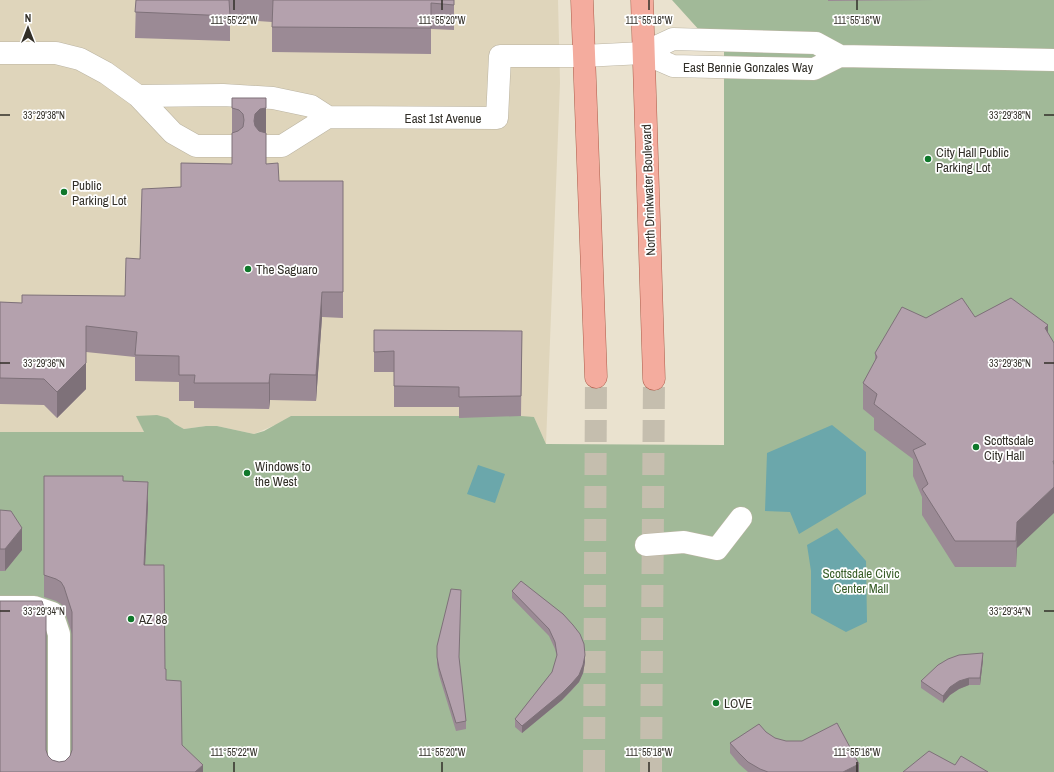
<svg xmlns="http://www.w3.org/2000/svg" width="1054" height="772" font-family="'Archivo Narrow',sans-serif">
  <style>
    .built { fill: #dfd5bb }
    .green { fill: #a1b998 }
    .water { fill: #6ba7ab }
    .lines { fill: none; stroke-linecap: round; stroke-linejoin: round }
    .major-tunnel { stroke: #c5beae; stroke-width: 22; stroke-dasharray: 22 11; stroke-linecap: butt }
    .minor-casing { stroke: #bbb4a2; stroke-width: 23 }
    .major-casing { stroke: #ac5c4a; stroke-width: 23 }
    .minor { stroke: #fff; stroke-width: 22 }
    .major { stroke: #f4ac9e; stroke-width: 22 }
    .wall { fill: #9b8a95 }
    .shaded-wall { fill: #7e7179 }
    .building { fill: #b4a1ad; stroke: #7e7179 }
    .ticks { fill: none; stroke: #322f28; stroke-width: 1.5 }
    .poi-dot { fill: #0f782b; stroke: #fff; stroke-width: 1.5 }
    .labels { text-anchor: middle; stroke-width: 3.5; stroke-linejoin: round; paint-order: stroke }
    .street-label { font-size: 13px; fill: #322f28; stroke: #fff }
    .poi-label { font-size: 13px; fill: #322f28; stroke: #fff; text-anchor: start }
    .park-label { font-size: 13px; fill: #395e28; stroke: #fff }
    .ticks-label { font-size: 10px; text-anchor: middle; fill: #322f28; stroke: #fff; stroke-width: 3.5; stroke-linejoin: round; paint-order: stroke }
  </style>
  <rect width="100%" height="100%" fill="#eae2cf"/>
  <path class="built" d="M 0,0 L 558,0 L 560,83 L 546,444 L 534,417 L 275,425 L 254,434 L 217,426 L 206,426 L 184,429 L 175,424 L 168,418 L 137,416 L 144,432 L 0,432 Z"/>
  <path class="green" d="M 672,0 L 1054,0 L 1054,772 L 0,772 L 0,432 L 144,432 L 136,416 L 157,415 L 168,418 L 175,424 L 184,429 L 206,426 L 217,426 L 254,434 L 264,431 L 291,416 L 521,416 L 534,417 L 546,444 L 724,445 L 724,32 L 700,31 Z"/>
  <path class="water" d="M 832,425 L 866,452 L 866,494 L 799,534 L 790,512 L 765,511 L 767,453 Z
    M 478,465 L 505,474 L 495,503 L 467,494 Z
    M 837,528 L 866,561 L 867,622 L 846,632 L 811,613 L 811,571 L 807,545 Z"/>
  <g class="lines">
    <path class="major-tunnel" d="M 594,772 L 596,377
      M 651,772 L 654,379"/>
    <g class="minor-casing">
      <path id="minor" d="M 0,53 L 56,53 L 80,59 L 106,73 L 138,96 L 173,133 L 196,146 L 232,146
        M 643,53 L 673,66 L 757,68 L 814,69 L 840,56
        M 138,96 L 223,95 L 273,98 L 311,106 L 328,117 L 497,118 L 500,56 L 583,56 L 643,53 L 673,39 L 816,43 L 840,56 L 1054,60
        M 266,146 L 282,146 L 328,117
        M 646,545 L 684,542 L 717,549 L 741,518
        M 0,607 L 34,607 L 52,613 L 59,634 L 59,772"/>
    </g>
    <g class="major-casing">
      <path id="major" d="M 582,0 L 596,377
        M 642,0 L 654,379"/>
    </g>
    <use href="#minor" class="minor"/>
    <use href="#major" class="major"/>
  </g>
  <path class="wall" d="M 136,0 L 454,0 L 454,30 L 431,29 L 431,54 L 272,52 L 272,22 L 230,19 L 230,41 L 135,38 Z
    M 828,0 L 934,0 L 828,1 Z
    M 232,98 L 266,98 L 266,164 L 279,181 L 343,181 L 343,318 L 322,317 L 316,401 L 270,400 L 269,409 L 194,408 L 194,401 L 179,401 L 179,382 L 135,381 L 135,357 L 86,352 L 86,389 L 57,418 L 44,405 L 0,404 L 0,302 L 22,303 L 125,296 L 140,259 L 181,187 L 181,163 L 232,164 Z
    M 1011,298 L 1017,548 L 1016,567 L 955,567 L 922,515 L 922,497 L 913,476 L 913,459 L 874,430 L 874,418 L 863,409 L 863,383 L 875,361 L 875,353 L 926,318 L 975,317 Z
    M 374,330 L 522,331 L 521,416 L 459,418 L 459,407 L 394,407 L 394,372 L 374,372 Z
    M 44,476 L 123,481 L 148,504 L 145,565 L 165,669 L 166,680 L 182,745 L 203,772 L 0,772 L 46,750 L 48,756 L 52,760 L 59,762 L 65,761 L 70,756 L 72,750 L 72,634 L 64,609 L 61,604 L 56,601 L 44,597 Z
    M 0,510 L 22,550 L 5,571 L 0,571 Z
    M 512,591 L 585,662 L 583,673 L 579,682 L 572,690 L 562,700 L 522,733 L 515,727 L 515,719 L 552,672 L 557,657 L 555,649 L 549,636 L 512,598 Z
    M 437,646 L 459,659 L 466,721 L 466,729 L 456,731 L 439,675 L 437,664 Z
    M 983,660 L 980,685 L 969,685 L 959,689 L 950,695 L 943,703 L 921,688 L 921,681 Z
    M 775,738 L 859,772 L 748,772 L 739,764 L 730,753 L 730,743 Z"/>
  <path class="shaded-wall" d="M 266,108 L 266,134 L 255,139 L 254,121 L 255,114 L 260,109 Z
    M 322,292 L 322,317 L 316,401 L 316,375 Z
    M 1048,325 L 1048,351 L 1045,328 Z
    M 86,326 L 86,389 L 57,418 L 57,392 Z
    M 270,374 L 270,400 L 269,409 L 269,383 Z
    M 148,482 L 148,504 L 144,587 L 144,565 Z
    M 1054,487 L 1054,513 L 1017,548 L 1016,567 L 1017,522 Z
    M 22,528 L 22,550 L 5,571 L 5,549 Z
    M 983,653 L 983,660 L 980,685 L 980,678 Z
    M 585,655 L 585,662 L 583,673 L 579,682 L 562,700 L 522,733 L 522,726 Z
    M 969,678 L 969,685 L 959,689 L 950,695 L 943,703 L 943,696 L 950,687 L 959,681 Z
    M 859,764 L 859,772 L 843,772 Z
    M 203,765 L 203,772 L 195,772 Z"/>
  <path class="building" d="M 136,0 L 229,0 L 230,16 L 135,12 Z
    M 273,0 L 454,0 L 454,5 L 431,3 L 431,28 L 272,27 Z
    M 232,98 L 266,98 L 266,108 L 260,109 L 255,114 L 254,121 L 255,126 L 259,131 L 266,133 L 266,164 L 278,163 L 279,181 L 343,181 L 343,292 L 322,292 L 316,375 L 270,374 L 269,383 L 194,383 L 195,375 L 179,375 L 179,356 L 135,355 L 137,332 L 86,326 L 86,363 L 57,392 L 44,379 L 0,378 L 0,302 L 22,303 L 22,295 L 125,296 L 126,258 L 140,259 L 142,189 L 181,187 L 181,163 L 232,164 L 232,133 L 238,131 L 243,127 L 244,120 L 243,114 L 239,110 L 232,108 Z
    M 962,298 L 975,317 L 1011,298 L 1048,325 L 1045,328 L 1054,343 L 1054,461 L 1053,461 L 1054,465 L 1054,487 L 1017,522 L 1016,541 L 955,541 L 922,489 L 928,484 L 913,450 L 926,444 L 874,404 L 877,394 L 863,383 L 877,357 L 875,353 L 902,307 L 926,318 Z
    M 374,330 L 522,331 L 521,396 L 459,397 L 459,387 L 394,386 L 394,351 L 374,352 Z
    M 44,476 L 123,476 L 123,481 L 148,482 L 144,565 L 164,565 L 165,669 L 166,669 L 166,680 L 181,681 L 182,745 L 203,765 L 195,772 L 0,772 L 0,601 L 42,601 L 46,614 L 46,750 L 48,756 L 52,760 L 59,762 L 65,761 L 70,756 L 72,750 L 72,612 L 64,587 L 61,582 L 56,579 L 44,575 Z
    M 0,510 L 11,511 L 22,528 L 5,549 L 0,549 Z
    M 521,581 L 563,614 L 573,625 L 580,634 L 584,644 L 585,655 L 583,665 L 579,675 L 572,683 L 562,693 L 522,726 L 515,719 L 552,672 L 557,655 L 555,642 L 549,629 L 512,591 Z
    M 451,589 L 461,590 L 459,657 L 466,721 L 456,723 L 439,668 L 437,657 L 437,646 Z
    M 983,653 L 980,678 L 969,678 L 959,681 L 950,687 L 943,696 L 921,681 L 938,665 L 948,659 L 959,655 Z
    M 837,723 L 859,764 L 843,772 L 768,772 L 760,769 L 748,762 L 739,753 L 730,743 L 759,724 L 766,732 L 775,738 L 786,741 L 802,741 Z
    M 929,751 L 955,765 L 961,756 L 988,772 L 903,772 Z"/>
  <path class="ticks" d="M 234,0 L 234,10M 442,0 L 442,10M 649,0 L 649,10M 857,0 L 857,10M 0,115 L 10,115M 1044,115 L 1054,115M 0,363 L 10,363M 1044,363 L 1054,363M 0,611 L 10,611M 1044,611 L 1054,611M 234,762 L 234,772M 442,762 L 442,772M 649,762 L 649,772M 857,762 L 857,772"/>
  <g class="poi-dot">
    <circle cx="928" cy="159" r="4"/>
    <circle cx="64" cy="192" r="4"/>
    <circle cx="248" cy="269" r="4"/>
    <circle cx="976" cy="447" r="4"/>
    <circle cx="247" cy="473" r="4"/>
    <circle cx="131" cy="619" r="4"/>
    <circle cx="716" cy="703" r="4"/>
  </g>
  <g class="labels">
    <g class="street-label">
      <text x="748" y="72">East Bennie Gonzales Way</text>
      <text x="443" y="123">East 1st Avenue</text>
      <text transform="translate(648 190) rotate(-92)" y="5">North Drinkwater Boulevard</text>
    </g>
    <g class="poi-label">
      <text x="936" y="157">City Hall Public<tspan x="936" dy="15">Parking Lot</tspan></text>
      <text x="72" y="190">Public<tspan x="72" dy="15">Parking Lot</tspan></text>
      <text x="256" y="274">The Saguaro</text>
      <text x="984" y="445">Scottsdale<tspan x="984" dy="15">City Hall</tspan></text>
      <text x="255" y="471">Windows to<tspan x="255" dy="15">the West</tspan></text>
      <text x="139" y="624">AZ 88</text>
      <text x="724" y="708">LOVE</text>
    </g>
    <g class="park-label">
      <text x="861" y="578">Scottsdale Civic<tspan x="861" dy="15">Center Mall</tspan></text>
    </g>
  </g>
  <g class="ticks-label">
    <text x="234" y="24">111°55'22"W</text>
    <text x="442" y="24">111°55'20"W</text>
    <text x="649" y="24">111°55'18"W</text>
    <text x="857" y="24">111°55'16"W</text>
    <text x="44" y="119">33°29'38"N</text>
    <text x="1010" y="119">33°29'38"N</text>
    <text x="44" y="367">33°29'36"N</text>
    <text x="1010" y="367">33°29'36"N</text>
    <text x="44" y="615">33°29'34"N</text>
    <text x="1010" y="615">33°29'34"N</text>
    <text x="234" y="756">111°55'22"W</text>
    <text x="442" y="756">111°55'20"W</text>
    <text x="649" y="756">111°55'18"W</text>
    <text x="857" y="756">111°55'16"W</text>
  </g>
  <g transform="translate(28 28)" stroke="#ffffff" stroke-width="3" paint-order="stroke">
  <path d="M0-3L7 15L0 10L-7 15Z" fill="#322f28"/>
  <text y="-6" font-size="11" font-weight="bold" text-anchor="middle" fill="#322f28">N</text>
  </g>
</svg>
